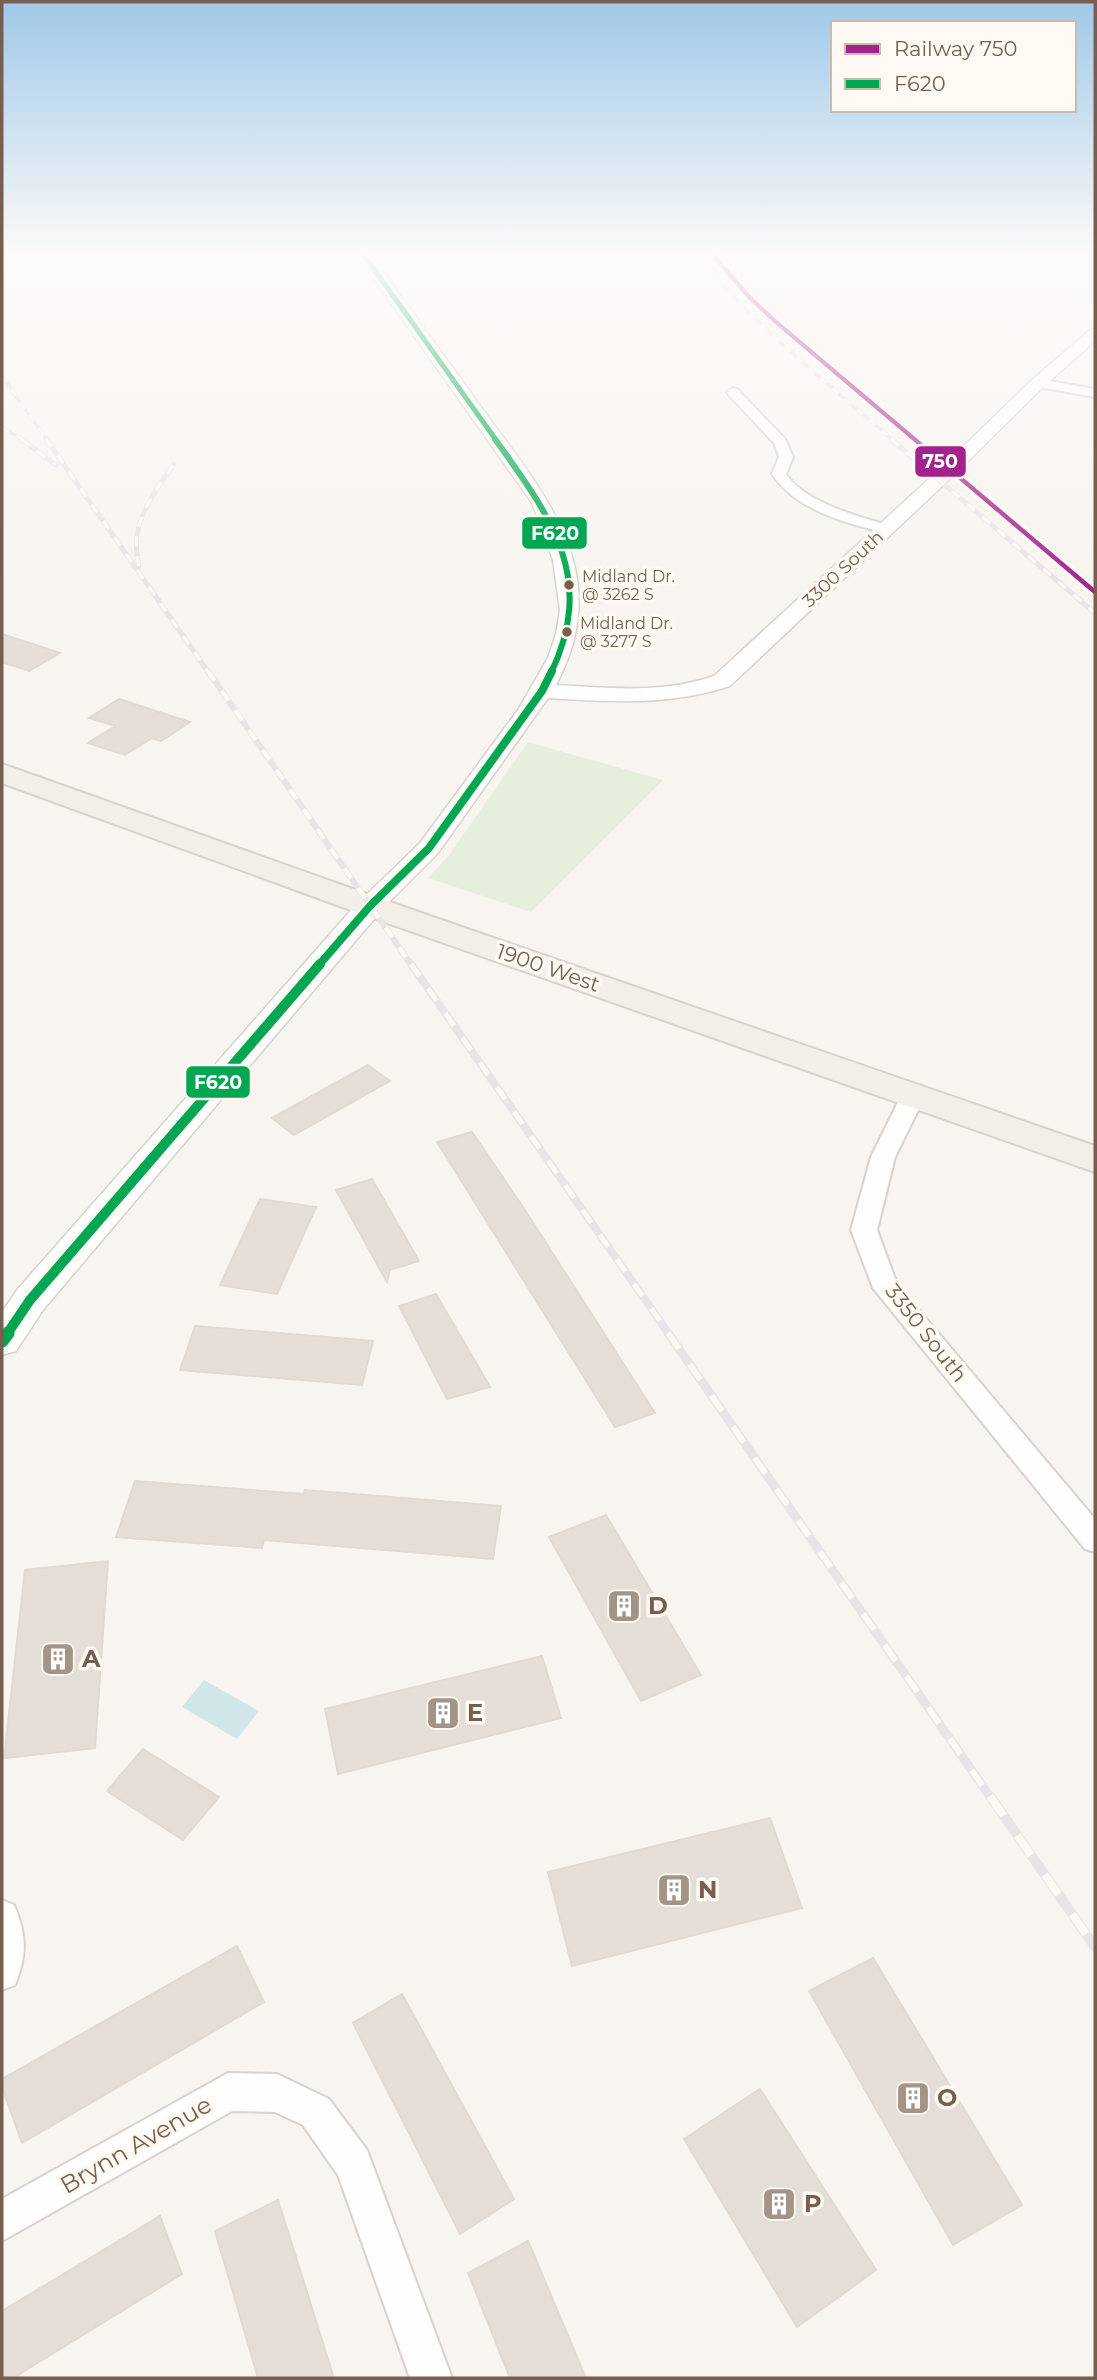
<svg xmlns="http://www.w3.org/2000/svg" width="1097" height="2380" font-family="Montserrat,sans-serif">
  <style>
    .green { fill: #e5efdb }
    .water { fill: #d1e6e9 }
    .building { fill: #e5ded7; stroke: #e1d9d2; stroke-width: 2 }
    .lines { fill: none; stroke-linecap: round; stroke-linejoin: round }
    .minor-casing { stroke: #d8d2cd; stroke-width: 4 }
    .tertiary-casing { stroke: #d8d2cd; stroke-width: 3 }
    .secondary-casing { stroke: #d6d1ca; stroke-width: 3 }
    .primary-casing { stroke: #d9d1cc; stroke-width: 4 }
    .minor { fill: #fefefd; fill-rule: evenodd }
    .tertiary { fill: #fefefd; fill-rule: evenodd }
    .secondary { fill: #fefefd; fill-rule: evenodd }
    .primary { fill: #f3efe8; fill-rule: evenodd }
    .rail-far5-casing { stroke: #e6e4e7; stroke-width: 3.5 }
    .rail-far4-casing { stroke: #e6e4e7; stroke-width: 5 }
    .rail-far3-casing { stroke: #e6e4e7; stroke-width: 6 }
    .rail-far2-casing { stroke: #e6e4e7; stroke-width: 8 }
    .rail-far1-casing { stroke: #e6e4e7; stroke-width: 9 }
    .rail-casing { stroke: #e6e4e7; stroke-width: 10 }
    .rail-far5 { stroke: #fefaf3; stroke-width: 2.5; stroke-dasharray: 8; stroke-linecap: butt }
    .rail-far4 { stroke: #fefaf3; stroke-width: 3.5; stroke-dasharray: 10; stroke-linecap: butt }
    .rail-far3 { stroke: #fefaf3; stroke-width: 4.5; stroke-dasharray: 12; stroke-linecap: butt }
    .rail-far2 { stroke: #fefaf3; stroke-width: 5; stroke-dasharray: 15; stroke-linecap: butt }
    .rail-far1 { stroke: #fefaf3; stroke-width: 6; stroke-dasharray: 19; stroke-linecap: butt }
    .rail { stroke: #fefaf3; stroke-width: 8; stroke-dasharray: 24; stroke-linecap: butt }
    .bus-1-far4-casing { stroke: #fefaf3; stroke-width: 8 }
    .bus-1-far3-casing { stroke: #fefaf3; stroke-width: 10 }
    .bus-1-far2-casing { stroke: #fefaf3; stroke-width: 12 }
    .bus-1-far1-casing { stroke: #fefaf3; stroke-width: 16 }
    .bus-1-casing { stroke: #fefaf3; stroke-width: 18 }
    .bus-1-far4 { stroke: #00a651; stroke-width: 5 }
    .bus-1-far3 { stroke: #00a651; stroke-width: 6 }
    .bus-1-far2 { stroke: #00a651; stroke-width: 8 }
    .bus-1-far1 { stroke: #00a651; stroke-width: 10 }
    .bus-1 { stroke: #00a651; stroke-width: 13 }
    .rail-1-casing { stroke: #fefaf3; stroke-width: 6 }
    .rail-1 { fill: #a4228e; fill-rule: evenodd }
    .bus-dot { fill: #775e4f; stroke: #fefaf3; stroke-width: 2.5 }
    .labels { text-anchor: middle; stroke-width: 7; stroke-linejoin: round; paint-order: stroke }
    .far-bus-label { font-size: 16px; fill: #775e4f; stroke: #fefaf3; text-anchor: start }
    .far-street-label { font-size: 18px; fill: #775e4f; stroke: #fefaf3 }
    .street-label { font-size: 21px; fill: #775e4f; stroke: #fefaf3 }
    .near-poi-label { font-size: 24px; font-weight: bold; fill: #775e4f; stroke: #fefaf3; text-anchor: start }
    .near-street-label { font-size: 24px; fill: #775e4f; stroke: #fefaf3 }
    .line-badge { stroke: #fefaf3; stroke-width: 2.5 }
    .badge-label { font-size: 19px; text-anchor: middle; font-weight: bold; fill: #fff }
  </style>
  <rect width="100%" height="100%" fill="#f8f5f0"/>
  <path class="green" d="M 528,742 L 663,780 L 531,912 L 428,878 L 449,855 Z"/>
  <path class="water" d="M 204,1680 L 259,1711 L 237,1739 L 182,1707 Z"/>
  <path class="building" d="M 2,634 L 60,653 L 29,671 L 2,662 Z
    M 119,699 L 190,722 L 161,741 L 152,738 L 125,755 L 88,743 L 115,726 L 89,718 Z
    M 368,1065 L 390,1081 L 294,1135 L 272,1118 Z
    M 472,1132 L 523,1207 L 655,1413 L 615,1427 L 437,1142 Z
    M 372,1179 L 419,1261 L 390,1270 L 387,1282 L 336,1190 Z
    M 260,1199 L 316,1207 L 277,1294 L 220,1285 Z
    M 436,1294 L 490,1387 L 447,1399 L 399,1306 Z
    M 195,1326 L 373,1341 L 362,1385 L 180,1370 Z
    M 135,1481 L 304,1494 L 305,1490 L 501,1506 L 493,1559 L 264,1540 L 262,1548 L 116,1537 Z
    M 606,1515 L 701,1675 L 641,1701 L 549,1537 Z
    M 108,1561 L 95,1748 L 4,1758 L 25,1570 Z
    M 542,1656 L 561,1718 L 338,1774 L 325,1709 Z
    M 143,1749 L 219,1797 L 183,1840 L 107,1791 Z
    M 770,1818 L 802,1908 L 572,1966 L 548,1872 Z
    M 237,1946 L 264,2002 L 22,2143 L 2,2087 L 2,2079 Z
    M 873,1958 L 1022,2205 L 953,2245 L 809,1991 Z
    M 402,1994 L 514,2199 L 460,2234 L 353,2023 Z
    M 760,2089 L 876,2270 L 797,2327 L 684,2139 Z
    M 278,2200 L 334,2378 L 258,2378 L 215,2231 Z
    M 160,2216 L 182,2274 L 13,2378 L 2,2378 L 2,2311 Z
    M 528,2241 L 586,2378 L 510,2378 L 468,2273 Z"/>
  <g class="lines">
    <g class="minor-casing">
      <path id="minor" d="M 1038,379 L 1095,389 L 1095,397 L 1034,386 L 1034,380 Z
        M 733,388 L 737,389 L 785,439 L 793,457 L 786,474 C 804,502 861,518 892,526 L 894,529 L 892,532 L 887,533 C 848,524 795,510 772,474 L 779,457 L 774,443 L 729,395 L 727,392 Z
        M 914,1087 L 922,1089 L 926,1094 L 895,1157 L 877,1230 L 897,1284 L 1095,1519 L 1095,1552 L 1085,1549 L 873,1288 L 851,1230 L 871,1157 L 902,1094 L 906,1089 Z
        M 2,1900 L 14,1905 C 27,1935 27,1955 15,1985 L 2,1990 Z
        M 228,2073 L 277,2074 L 329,2099 L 367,2150 L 452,2378 L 410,2378 L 338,2175 L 303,2125 L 275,2112 L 232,2111 L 2,2241 L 2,2199 Z"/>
    </g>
    <g class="tertiary-casing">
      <path id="tertiary" d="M 357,255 L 371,255 C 407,305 444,356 481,407 C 545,495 616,572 556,685 C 610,688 662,694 714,676 L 943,466 L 1032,380 L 1090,330 L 1095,329 L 1095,341 L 1044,386 L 955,474 L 730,686 C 669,706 611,702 548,698 L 438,853 L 379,912 L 370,914 L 361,912 L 357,906 L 361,900 L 420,843 L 518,710 L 548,658 L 556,634 L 560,610 L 553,560 L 532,503 Z"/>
    </g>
    <g class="secondary-casing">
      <path id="secondary" d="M 370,897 L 380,900 L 384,906 L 380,912 L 43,1310 L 16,1351 L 2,1355 L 2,1312 L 17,1290 L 360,900 Z"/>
    </g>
    <g class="primary-casing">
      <path id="primary" d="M 2,764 L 381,899 L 1095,1146 L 1095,1172 L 359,913 L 2,783 Z"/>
    </g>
    <use href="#minor" class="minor"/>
    <use href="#tertiary" class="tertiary"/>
    <use href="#secondary" class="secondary"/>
    <use href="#primary" class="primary"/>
    <g class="rail-far5-casing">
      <path id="rail-far5" d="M 695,255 C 754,324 824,381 893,440
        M 2,376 L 47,440
        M 2,428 L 24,440"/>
    </g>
    <g class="rail-far4-casing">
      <path id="rail-far4" d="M 21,439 L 56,465
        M 46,439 L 209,673
        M 891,439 L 1095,613
        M 139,566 C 128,525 152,496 174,464"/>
    </g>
    <g class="rail-far3-casing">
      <path id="rail-far3" d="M 208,671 L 412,966"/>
    </g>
    <g class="rail-far2-casing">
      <path id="rail-far2" d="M 411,964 L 669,1334"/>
    </g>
    <g class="rail-far1-casing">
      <path id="rail-far1" d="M 668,1333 L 991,1798"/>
    </g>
    <g class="rail-casing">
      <path id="rail" d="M 990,1796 L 1095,1947"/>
    </g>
    <use href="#rail-far5" class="rail-far5"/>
    <use href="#rail-far4" class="rail-far4"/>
    <use href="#rail-far3" class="rail-far3"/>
    <use href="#rail-far2" class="rail-far2"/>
    <use href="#rail-far1" class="rail-far1"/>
    <use href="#rail" class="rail"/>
    <g class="bus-1-far4-casing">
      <path id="bus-1-far4" d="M 364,255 L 496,440"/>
    </g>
    <g class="bus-1-far3-casing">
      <path id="bus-1-far3" d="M 495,439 C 550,516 597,577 551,673"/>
    </g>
    <g class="bus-1-far2-casing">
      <path id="bus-1-far2" d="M 318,966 L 370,906 L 429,848 L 542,691 L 552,671"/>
    </g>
    <g class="bus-1-far1-casing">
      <path id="bus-1-far1" d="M 7,1334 L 30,1300 L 320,964"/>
    </g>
    <g class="bus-1-casing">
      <path id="bus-1" d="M 2,1341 L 8,1333"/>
    </g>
    <use href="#bus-1-far4" class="bus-1-far4"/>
    <use href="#bus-1-far3" class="bus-1-far3"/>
    <use href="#bus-1-far2" class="bus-1-far2"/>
    <use href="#bus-1-far1" class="bus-1-far1"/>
    <use href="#bus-1" class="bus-1"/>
    <g class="rail-1-casing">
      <path id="rail-1" d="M 710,255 L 716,255 L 751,296 L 778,321 L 1095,589 L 1095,595 L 774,323 L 747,298 Z"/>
    </g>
    <use href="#rail-1" class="rail-1"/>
  </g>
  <linearGradient id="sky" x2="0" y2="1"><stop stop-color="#9fc8e8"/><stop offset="0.43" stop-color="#fcfaf8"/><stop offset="1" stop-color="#fcfaf8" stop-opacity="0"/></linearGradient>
  <rect width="1097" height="588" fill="url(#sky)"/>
  <defs>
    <g id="building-square" transform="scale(1.75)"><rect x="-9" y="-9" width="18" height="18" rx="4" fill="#a49387" stroke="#fefaf3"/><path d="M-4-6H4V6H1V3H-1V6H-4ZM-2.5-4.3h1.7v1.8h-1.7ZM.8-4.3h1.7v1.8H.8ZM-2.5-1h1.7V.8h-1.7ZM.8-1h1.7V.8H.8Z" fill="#fff"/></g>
  </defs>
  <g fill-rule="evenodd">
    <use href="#building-square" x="624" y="1606"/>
    <use href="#building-square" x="58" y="1659"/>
    <use href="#building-square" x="443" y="1713"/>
    <use href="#building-square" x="674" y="1890"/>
    <use href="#building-square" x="913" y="2098"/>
    <use href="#building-square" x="779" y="2204"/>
  </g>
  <g class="bus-dot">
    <circle cx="569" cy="585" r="6"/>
    <circle cx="567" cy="632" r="6"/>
  </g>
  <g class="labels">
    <g class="far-bus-label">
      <text x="582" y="582">Midland Dr.<tspan x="582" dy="18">@ 3262 S</tspan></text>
      <text x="580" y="629">Midland Dr.<tspan x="580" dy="18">@ 3277 S</tspan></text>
    </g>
    <g class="far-street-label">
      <text transform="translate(843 569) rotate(-43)" y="6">3300 South</text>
    </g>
    <g class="street-label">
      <text transform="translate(548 968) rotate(19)" y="7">1900 West</text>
      <text transform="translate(926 1333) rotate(52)" y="7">3350 South</text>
    </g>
    <g class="near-poi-label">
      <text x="648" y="1614">D</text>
      <text x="82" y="1667">A</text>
      <text x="467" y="1721">E</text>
      <text x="698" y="1898">N</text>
      <text x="937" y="2106">O</text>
      <text x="804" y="2212">P</text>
    </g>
    <g class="near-street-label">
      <text transform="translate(136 2145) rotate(-30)" y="8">Brynn Avenue</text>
    </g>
  </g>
  <g class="line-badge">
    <rect x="914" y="445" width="53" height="33" rx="7" fill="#a4228e"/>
    <rect x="521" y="516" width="67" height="34" rx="7" fill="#00a651"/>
    <rect x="185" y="1065" width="66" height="34" rx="7" fill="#00a651"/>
  </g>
  <g class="badge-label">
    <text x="940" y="468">750</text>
    <text x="555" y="540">F620</text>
    <text x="218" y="1089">F620</text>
  </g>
  <rect width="1097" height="2380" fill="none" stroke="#775e4f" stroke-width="7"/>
  <rect x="831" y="21" width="245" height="91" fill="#fefaf3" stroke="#c8bcb1" stroke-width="2"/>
  <rect x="845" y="44" width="35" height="10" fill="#a4228e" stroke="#c8bcb1" stroke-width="2"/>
  <text x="894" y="56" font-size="21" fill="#775e4f">Railway 750</text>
  <rect x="845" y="79" width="35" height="10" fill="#00a651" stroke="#c8bcb1" stroke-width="2"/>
  <text x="894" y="91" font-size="21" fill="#775e4f">F620</text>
</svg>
